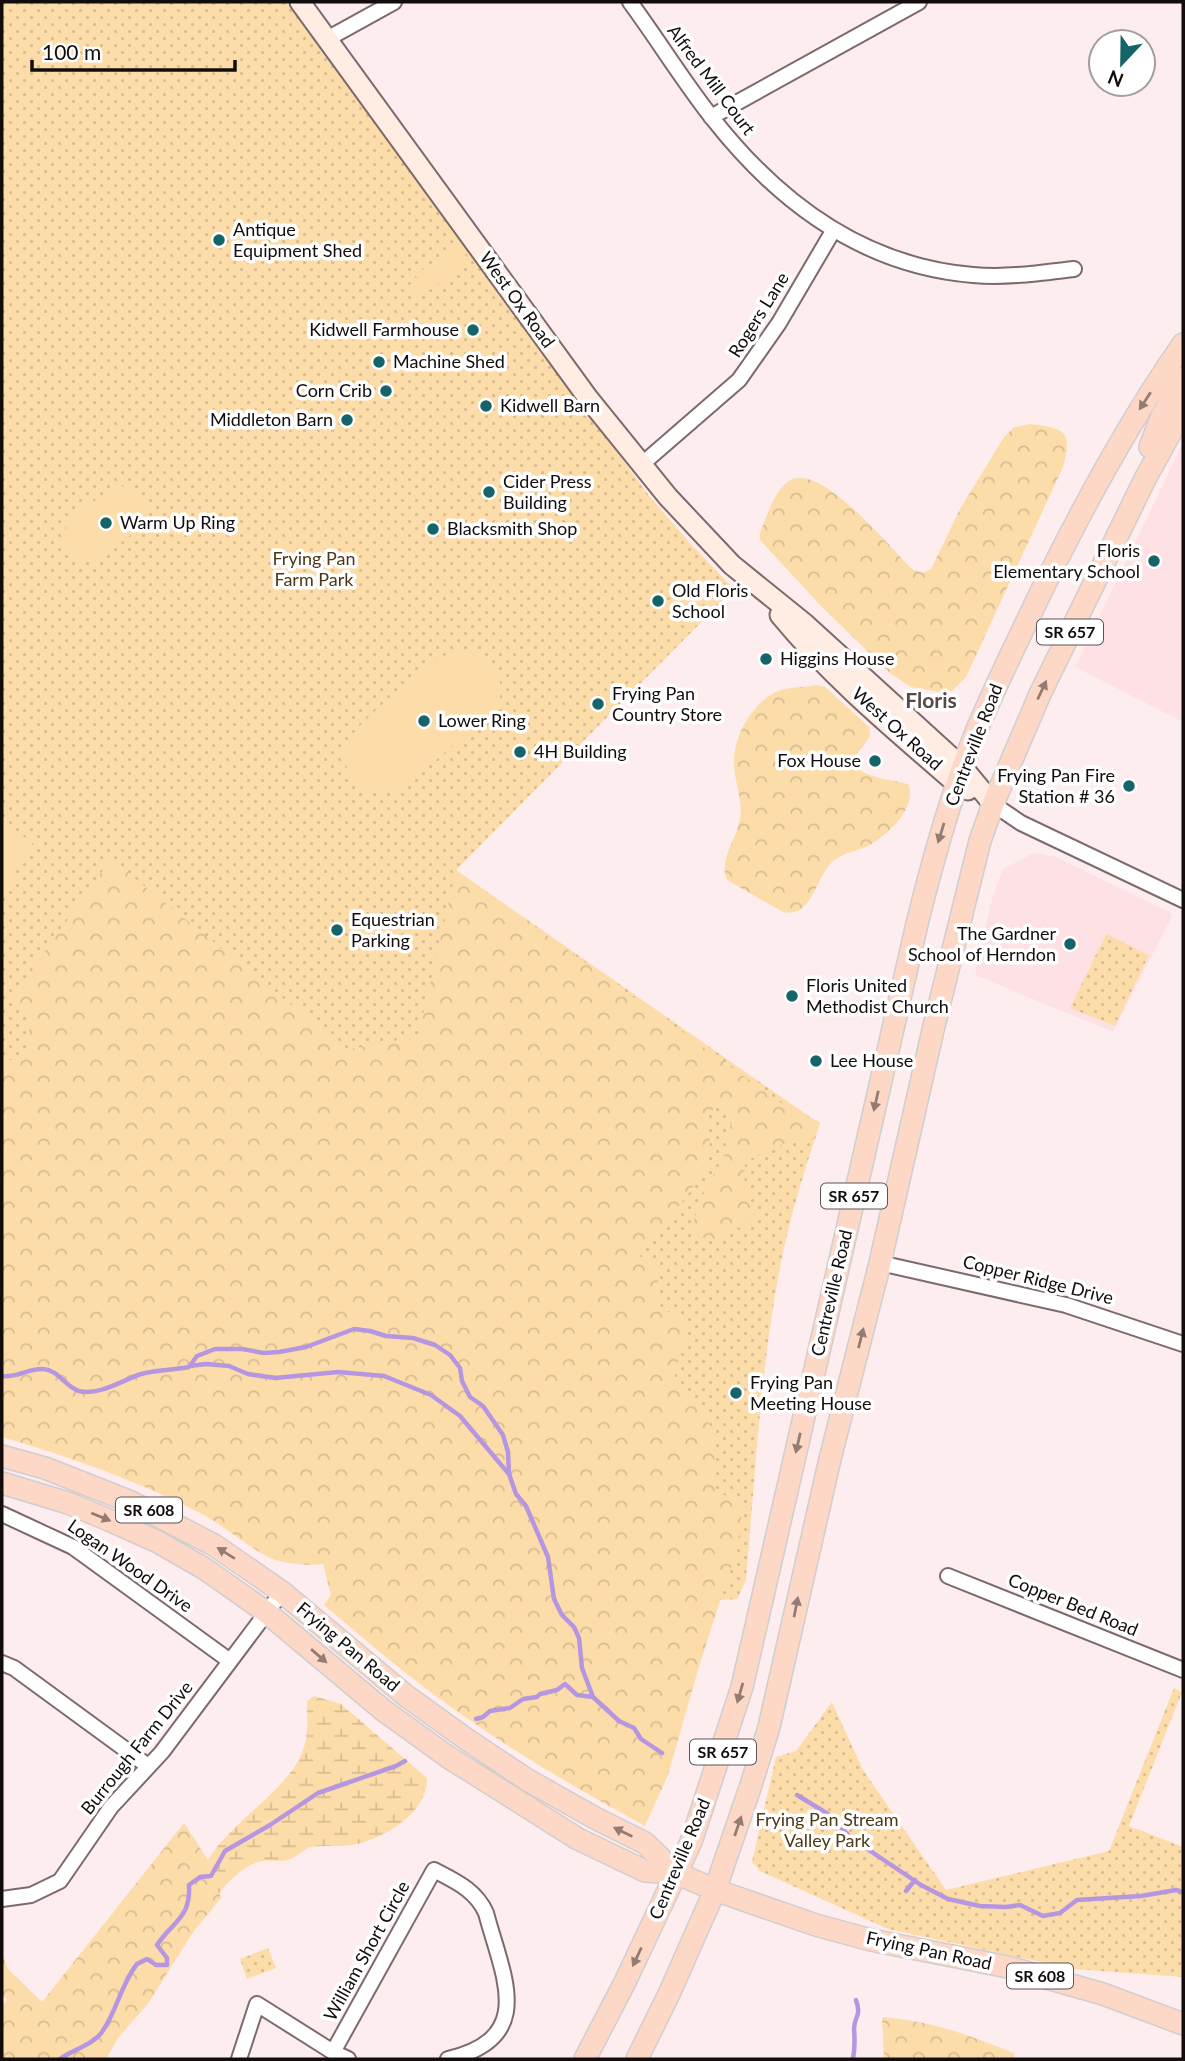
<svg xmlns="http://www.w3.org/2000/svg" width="1185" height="2061" font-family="Lato,sans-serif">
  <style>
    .built { fill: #fee1e4 }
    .grass { fill: url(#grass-dots) }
    .forest { fill: url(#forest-crowns) }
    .wetland { fill: url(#wetland-marsh) }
    .garden { fill: #fcddaa }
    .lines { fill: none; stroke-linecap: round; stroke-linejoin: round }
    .stream { stroke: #b597e1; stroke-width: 4.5 }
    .street-casing { stroke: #7c6a6c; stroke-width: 18 }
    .secondary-casing { stroke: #7c6a6c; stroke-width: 23 }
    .primary-casing { stroke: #d0cece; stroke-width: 24 }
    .street { stroke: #fff; stroke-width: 14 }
    .secondary { stroke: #ffece3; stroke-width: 19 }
    .primary { stroke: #fed8c7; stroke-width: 21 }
    .oneway { fill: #947c73 }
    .poi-dot { fill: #146468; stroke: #fff; stroke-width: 2.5 }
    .labels { text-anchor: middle; stroke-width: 7; stroke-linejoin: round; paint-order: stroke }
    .shield { fill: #fff; stroke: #595555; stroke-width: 2 }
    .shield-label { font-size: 16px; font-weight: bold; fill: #120c0c }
    .street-label { font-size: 18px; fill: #120c0c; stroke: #fff }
    .poi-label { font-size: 18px; fill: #120c0c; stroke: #fff; text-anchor: start }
    .park-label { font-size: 18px; fill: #4b3816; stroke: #fff }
    .quarter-label { font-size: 21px; font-weight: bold; fill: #574749; stroke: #fff }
  </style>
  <defs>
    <pattern id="grass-dots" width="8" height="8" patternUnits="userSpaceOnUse" patternTransform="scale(1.75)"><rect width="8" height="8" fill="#fcddaa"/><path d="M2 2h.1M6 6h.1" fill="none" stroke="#d7bc91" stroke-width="1.8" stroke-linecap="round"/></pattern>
    <pattern id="forest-crowns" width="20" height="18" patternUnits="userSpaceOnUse" patternTransform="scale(1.75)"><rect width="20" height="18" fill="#fcddaa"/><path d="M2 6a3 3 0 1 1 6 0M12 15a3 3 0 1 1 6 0" fill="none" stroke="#d7bc91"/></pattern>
    <pattern id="wetland-marsh" width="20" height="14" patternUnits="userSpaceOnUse" patternTransform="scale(1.75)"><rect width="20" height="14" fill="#fcddaa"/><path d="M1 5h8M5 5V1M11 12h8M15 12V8" fill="none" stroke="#d7bc91"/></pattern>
  </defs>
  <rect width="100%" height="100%" fill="#fdedee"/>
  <path class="built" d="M 1183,443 L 1183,722 L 1075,667 Z
    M 1034,853 L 1056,857 L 1173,914 L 1113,1032 L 975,975 L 992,899 L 1003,869 Z"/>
  <path class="grass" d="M 2,2 L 286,2 L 650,497 L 689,542 L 734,589 L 456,870 L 820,1124 C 804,1172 788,1222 779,1273 C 760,1374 755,1478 746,1580 L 737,1599 L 515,1613 L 2,1251 Z
    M 1106,934 L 1149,955 L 1115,1026 L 1070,1008 Z
    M 1174,1688 L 1182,1692 L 1129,1826 L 1183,1847 L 1183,1977 L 1074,1969 L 888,1929 L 760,1871 L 752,1862 L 776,1757 L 796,1751 L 832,1702 L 863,1770 L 946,1890 L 1109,1851 Z
    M 268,1948 L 276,1968 L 247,1979 L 240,1959 Z"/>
  <path class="forest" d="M 1030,424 C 1065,428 1073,431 1063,467 L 966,677 L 952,691 L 939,692 L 911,687 L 890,673 L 821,606 L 760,540 L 760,533 C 766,518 774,491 789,481 C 820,460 892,550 912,569 L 923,573 L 931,569 L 960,509 L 1004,437 L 1014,427 Z
    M 817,685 L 825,687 L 869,727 L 870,735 C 867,744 857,749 856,759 C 854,780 896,778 909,785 C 916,810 887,836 866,847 C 856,851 844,853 836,859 C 815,873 814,919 783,912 L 727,880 C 718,860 737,839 740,819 C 743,800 735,784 734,765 C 733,738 750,706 774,693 C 787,686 803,688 817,685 Z
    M 111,859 L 347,1050 L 418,1036 L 456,870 L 787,1107 L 820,1122 L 814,1139 L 788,1142 L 746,1161 C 740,1182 750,1195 754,1216 L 742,1226 L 710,1241 L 698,1235 L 693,1224 L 700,1200 L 725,1154 L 732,1118 L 725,1105 L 714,1108 L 706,1120 C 707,1127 710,1135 710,1142 C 712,1170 679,1207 660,1226 C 651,1235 640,1243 639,1256 L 662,1267 L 658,1281 L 661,1309 L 683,1318 L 688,1331 L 680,1351 L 673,1386 L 703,1409 L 714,1435 L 715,1489 L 743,1507 L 737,1549 L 700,1663 L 668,1775 L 645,1826 C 574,1787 505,1747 440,1699 C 400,1670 362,1637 324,1605 L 331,1595 L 323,1564 C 309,1566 284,1564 270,1558 C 246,1546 226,1527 202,1514 C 139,1481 70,1457 2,1437 L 2,1056 L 9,1060 L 26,1059 L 30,1023 L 13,996 Z
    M 184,1823 L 208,1860 L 221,1898 L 194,1931 L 147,2005 L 118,2038 L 106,2059 L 2,2059 L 2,2007 L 7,1999 L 2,1996 L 2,1954 L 8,1969 L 42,2002 Z
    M 882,2017 C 928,2020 972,2036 1014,2053 L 1015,2059 L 884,2059 Z"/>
  <path class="wetland" d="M 314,1696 L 341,1704 L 427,1778 C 428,1813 383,1839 353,1845 C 340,1847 320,1845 310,1847 C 303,1850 296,1858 287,1860 C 276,1863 266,1858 255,1863 C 241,1869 228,1881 219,1894 L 208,1860 C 231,1821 290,1789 303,1750 C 309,1735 307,1717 307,1701 Z"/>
  <path class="garden" d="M 458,246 L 471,262 L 418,298 L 409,285 L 418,279 L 415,275 Z
    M 123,486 C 140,490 153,503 145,521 C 140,530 103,557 93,560 C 74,565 58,544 67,526 C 72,515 111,488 123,486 Z
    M 459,649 C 491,651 510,680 496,709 L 402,789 C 387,795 374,796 361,785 C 351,776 340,762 344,747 C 350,728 440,652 459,649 Z
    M 2,824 L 33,842 L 2,896 Z"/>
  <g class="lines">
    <path class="stream" d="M 190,1366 L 206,1364 L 229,1366 L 248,1374 L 275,1378 L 338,1372 L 384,1376 L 431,1395 L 460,1416 L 508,1473
      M 2,1376 C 17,1378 29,1368 43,1369 C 59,1370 65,1387 79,1391 C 99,1396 123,1380 141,1374 C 156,1370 173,1370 189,1367 L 197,1356 L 215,1349 L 242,1349 L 264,1353 L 279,1352 L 306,1347 L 354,1329 L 370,1331 L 386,1336 L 413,1338 L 435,1345 L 450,1355 L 460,1368 L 462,1381 L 470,1397 L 483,1406 L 503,1435 L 508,1452 L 509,1474 L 516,1494 L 526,1506 L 548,1557 L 554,1599 L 562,1615 L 574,1627 L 579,1638 L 582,1668 L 593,1697 L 619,1721 L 634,1728 L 641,1739 L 662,1753
      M 476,1719 L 483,1717 L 490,1711 L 510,1708 L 523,1699 L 537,1697 L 540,1694 L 557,1690 L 565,1684 L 577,1695 L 593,1697
      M 797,1795 L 828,1814 L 851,1838 L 921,1885 L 948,1899 L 980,1906 L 1006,1907 L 1020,1905 L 1043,1916 L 1060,1913 L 1077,1900 L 1141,1896 L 1176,1890 L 1183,1892
      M 906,1891 L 915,1880
      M 60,2059 C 72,2050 93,2045 102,2032 C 117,2011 121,1984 137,1964 L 147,1959 L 156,1965 L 167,1965 L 167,1958 L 157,1945 C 173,1921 191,1918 189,1885 L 200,1877 L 211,1876 L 225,1851 L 270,1825 L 318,1793 L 396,1766 L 405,1761
      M 853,2059 C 855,2048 855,2040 854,2029 C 854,2016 862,2017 856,2000"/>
    <g class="street-casing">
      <path id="street" d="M 630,2 C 658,40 683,81 713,119 C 779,203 863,266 973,275 C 1007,278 1040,273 1074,269
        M 327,39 L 394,2
        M 711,117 L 919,2
        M 641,465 L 739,380 L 779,323 L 833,231
        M 993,804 L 1021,823 L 1183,900
        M 880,1263 L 1066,1305 L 1183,1344
        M 2,1514 L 73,1547 L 230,1661
        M 948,1576 L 1183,1670
        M 2,1663 L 14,1668 L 148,1766
        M 2,1899 L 31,1895 L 60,1881 L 111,1807 L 162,1752 L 282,1592
        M 239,2059 L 257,2004 L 333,2052
        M 348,2059 L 333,2052 L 434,1870 C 455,1881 476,1890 486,1913 C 503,1977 537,2038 448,2059"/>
    </g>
    <g class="secondary-casing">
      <path id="secondary" d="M 300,2 L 588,398 L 668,497 L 732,565 L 805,624 L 963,768 L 993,804
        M 780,615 C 832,678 896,731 957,784 L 968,790"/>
    </g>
    <g class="primary-casing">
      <path id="primary" d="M 1150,447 L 1161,418 L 1183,378
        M 2,1456 L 45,1468 L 131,1502 L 214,1545 L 282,1592 L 405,1695 L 466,1739 L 526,1779 L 595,1818 L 645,1843 L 676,1873 L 715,1890 L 816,1925 L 871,1940 L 1008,1967 L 1103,1994 L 1183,2024
        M 2,1483 L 68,1503 L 109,1520 L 158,1542 L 205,1569 L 266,1612 L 383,1710 L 448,1757 L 578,1839 L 645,1871 L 676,1873
        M 585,2059 L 625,1982 L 691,1842 L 742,1687 L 917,924 C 933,859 951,794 976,732 C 996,684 1019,638 1041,592 C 1083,506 1128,423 1183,344
        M 637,2059 L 669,1994 L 715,1890 L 751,1785 L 769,1727 L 830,1459 L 880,1263 L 933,1030 L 980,841 L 993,804 L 1040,694 L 1145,479 L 1183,410"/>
    </g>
    <use href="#street" class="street"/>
    <use href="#secondary" class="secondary"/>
    <use href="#primary" class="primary"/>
  </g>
  <defs><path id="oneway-solid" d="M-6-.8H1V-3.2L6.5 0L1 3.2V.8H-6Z" transform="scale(1.75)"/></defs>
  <g class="oneway">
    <use href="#oneway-solid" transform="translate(1145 401) rotate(123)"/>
    <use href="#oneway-solid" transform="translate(1042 690) rotate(-65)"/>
    <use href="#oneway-solid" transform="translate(941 833) rotate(107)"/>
    <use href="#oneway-solid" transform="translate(876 1101) rotate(103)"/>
    <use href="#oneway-solid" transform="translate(861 1338) rotate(-76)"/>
    <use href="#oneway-solid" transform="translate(798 1443) rotate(103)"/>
    <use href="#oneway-solid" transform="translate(101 1517) rotate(22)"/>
    <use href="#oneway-solid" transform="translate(226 1553) rotate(-148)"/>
    <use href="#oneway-solid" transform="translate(796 1607) rotate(-79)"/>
    <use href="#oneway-solid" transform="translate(319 1656) rotate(41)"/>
    <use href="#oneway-solid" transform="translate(740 1693) rotate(106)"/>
    <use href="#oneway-solid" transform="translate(738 1826) rotate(-71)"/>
    <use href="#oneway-solid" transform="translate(623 1832) rotate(-154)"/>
    <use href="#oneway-solid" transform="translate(637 1957) rotate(115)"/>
  </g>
  <g class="poi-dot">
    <circle cx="219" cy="240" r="7"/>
    <circle cx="473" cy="330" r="7"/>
    <circle cx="379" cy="362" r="7"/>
    <circle cx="386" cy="391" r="7"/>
    <circle cx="486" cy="406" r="7"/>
    <circle cx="347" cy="420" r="7"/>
    <circle cx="489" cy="492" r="7"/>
    <circle cx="106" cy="523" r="7"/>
    <circle cx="433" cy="529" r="7"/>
    <circle cx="1154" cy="561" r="7"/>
    <circle cx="658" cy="601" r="7"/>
    <circle cx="766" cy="659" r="7"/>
    <circle cx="598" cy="704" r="7"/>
    <circle cx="424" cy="721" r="7"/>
    <circle cx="520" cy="752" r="7"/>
    <circle cx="875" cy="761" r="7"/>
    <circle cx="1129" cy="786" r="7"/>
    <circle cx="337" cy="930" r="7"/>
    <circle cx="1070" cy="944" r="7"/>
    <circle cx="792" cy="996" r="7"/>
    <circle cx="816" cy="1061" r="7"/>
    <circle cx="736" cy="1393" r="7"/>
  </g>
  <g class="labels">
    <g class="shield">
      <rect x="1037" y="619.5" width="66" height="25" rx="5"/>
      <rect x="821" y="1183.5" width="66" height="25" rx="5"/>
      <rect x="116" y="1497.5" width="66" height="25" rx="5"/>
      <rect x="690" y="1739.5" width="66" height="25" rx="5"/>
      <rect x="1007" y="1963.5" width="66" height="25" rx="5"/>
    </g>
    <g class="shield-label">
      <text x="1070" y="638">SR 657</text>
      <text x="854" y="1202">SR 657</text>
      <text x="149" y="1516">SR 608</text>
      <text x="723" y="1758">SR 657</text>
      <text x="1040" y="1982">SR 608</text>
    </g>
    <g class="street-label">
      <text transform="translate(711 80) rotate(53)" y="6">Alfred Mill Court</text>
      <text transform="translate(517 300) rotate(54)" y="6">West Ox Road</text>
      <text transform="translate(759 315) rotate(-58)" y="6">Rogers Lane</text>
      <text transform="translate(897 729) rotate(42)" y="6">West Ox Road</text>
      <text transform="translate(974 745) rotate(-69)" y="6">Centreville Road</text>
      <text transform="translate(1038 1280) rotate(14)" y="6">Copper Ridge Drive</text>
      <text transform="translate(832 1293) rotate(-77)" y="6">Centreville Road</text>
      <text transform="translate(130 1566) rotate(35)" y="6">Logan Wood Drive</text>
      <text transform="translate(1073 1605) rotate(22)" y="6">Copper Bed Road</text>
      <text transform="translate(348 1647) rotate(40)" y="6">Frying Pan Road</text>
      <text transform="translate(137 1748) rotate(-51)" y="6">Burrough Farm Drive</text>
      <text transform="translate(680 1859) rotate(-67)" y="6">Centreville Road</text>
      <text transform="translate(367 1951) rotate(-61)" y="6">William Short Circle</text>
      <text transform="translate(929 1951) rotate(12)" y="6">Frying Pan Road</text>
    </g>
    <g class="poi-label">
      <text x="233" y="236">Antique<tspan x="233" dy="21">Equipment Shed</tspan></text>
      <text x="459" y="336" text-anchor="end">Kidwell Farmhouse</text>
      <text x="393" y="368">Machine Shed</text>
      <text x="372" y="397" text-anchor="end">Corn Crib</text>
      <text x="500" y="412">Kidwell Barn</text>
      <text x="333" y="426" text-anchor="end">Middleton Barn</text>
      <text x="503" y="488">Cider Press<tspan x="503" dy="21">Building</tspan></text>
      <text x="120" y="529">Warm Up Ring</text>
      <text x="447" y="535">Blacksmith Shop</text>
      <text x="1140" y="557" text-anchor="end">Floris<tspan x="1140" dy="21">Elementary School</tspan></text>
      <text x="672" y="597">Old Floris<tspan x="672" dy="21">School</tspan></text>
      <text x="780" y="665">Higgins House</text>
      <text x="612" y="700">Frying Pan<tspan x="612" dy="21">Country Store</tspan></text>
      <text x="438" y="727">Lower Ring</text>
      <text x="534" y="758">4H Building</text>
      <text x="861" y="767" text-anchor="end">Fox House</text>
      <text x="1115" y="782" text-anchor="end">Frying Pan Fire<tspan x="1115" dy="21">Station # 36</tspan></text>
      <text x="351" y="926">Equestrian<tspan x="351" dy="21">Parking</tspan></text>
      <text x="1056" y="940" text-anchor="end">The Gardner<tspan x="1056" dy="21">School of Herndon</tspan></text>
      <text x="806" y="992">Floris United<tspan x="806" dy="21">Methodist Church</tspan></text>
      <text x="830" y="1067">Lee House</text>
      <text x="750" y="1389">Frying Pan<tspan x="750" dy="21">Meeting House</tspan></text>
    </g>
    <g class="park-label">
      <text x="314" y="565">Frying Pan<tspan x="314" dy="21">Farm Park</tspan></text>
      <text x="827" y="1826">Frying Pan Stream<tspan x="827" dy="21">Valley Park</tspan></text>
    </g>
    <g class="quarter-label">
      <text x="931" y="708">Floris</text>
    </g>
  </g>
  <rect width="1185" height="2061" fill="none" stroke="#120c0c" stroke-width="7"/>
  <g transform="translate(1122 63) rotate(202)"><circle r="33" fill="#ffffff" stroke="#a09e9e" stroke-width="2"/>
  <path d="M0-5L12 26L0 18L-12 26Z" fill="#146468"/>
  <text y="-10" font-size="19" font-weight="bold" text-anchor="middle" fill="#120c0c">N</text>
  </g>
  <path d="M32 60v10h203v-10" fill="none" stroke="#120c0c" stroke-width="3.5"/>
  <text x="42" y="60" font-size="21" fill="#120c0c" stroke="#ffffff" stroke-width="5" paint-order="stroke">100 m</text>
</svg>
